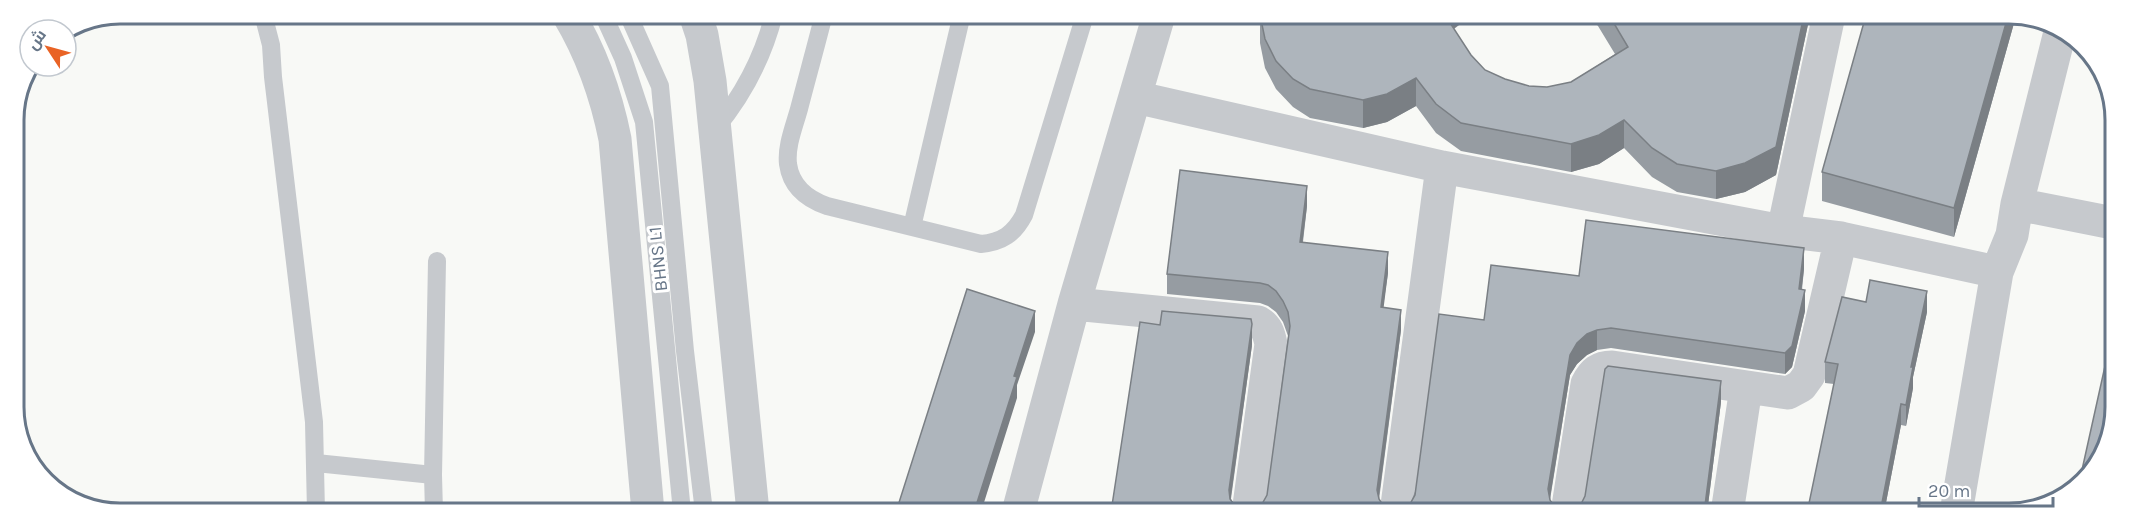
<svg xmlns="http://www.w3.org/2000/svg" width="2129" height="527" font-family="Karla,Cairo,sans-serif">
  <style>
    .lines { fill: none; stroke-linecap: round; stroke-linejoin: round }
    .service { stroke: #c6c9cd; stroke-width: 18 }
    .minor { stroke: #c6c9cd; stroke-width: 33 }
    .tertiary { stroke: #c6c9cd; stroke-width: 33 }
    .wall { fill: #969ca2 }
    .shaded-wall { fill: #7a7f84 }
    .building { fill: #aeb5bc; stroke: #7a7f84; stroke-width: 1.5 }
    .labels { text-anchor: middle; stroke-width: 6; stroke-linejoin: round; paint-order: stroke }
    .street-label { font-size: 18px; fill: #677688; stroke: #fff }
    .rim { fill: none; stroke: #677688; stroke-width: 3 }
  </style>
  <rect width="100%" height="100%" fill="#f8f9f6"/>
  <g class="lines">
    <path class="service" d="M 263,14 L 271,45 L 273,77 L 314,422 L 316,512
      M 603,14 L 623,58 L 644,122 L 682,512
      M 628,14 L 660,86 L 685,351 L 704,512
      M 824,14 C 816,46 807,78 799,109 C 794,127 786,146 788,164 C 791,186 807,199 827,206 L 981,244 C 1002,242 1014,234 1024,215 L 1085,15
      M 715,129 C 744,94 763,58 774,14
      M 912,227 L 962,14
      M 316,463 L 433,475 L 434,512
      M 433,475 L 437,261"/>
    <path class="minor" d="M 1135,97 L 1442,167 L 1783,231 L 1841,238
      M 2017,204 L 2113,223
      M 1783,231 L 1829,15
      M 1074,304 L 1258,322 C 1267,327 1269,334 1271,344 L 1248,513
      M 1018,512 L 1074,304 L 1159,15
      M 1396,513 L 1442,167
      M 1567,513 L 1587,384 C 1593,372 1599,367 1612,367 L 1788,393 L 1801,386 L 1809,375 L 1841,238 L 1997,272
      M 1727,513 L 1746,388
      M 1956,513 L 1997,272 L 2012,235 L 2017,204 L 2060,32"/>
    <path class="tertiary" d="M 568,14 C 592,54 606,94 615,139 L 648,512
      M 695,14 L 702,35 L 710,81 L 753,512"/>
  </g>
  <path class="wall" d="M 1260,15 L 1472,15 L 1454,29 L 1471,55 L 1485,70 L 1505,79 L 1529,86 L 1547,87 L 1571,82 L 1615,54 L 1598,26 L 1588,15 L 1810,15 L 1776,175 L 1745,192 L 1716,199 L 1677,192 L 1652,177 L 1624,148 L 1599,164 L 1571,172 L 1461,151 L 1436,133 L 1416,106 L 1387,122 L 1363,128 L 1310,118 L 1293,107 L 1276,89 L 1265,68 L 1260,43 Z
    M 2016,16 L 1954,237 L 1822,201 L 1822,172 Z
    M 1307,206 L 1303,242 L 1388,273 L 1383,307 L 1401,330 L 1379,500 L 1384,507 L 1394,511 L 1403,510 L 1410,504 L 1484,320 L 1579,276 L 1804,269 L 1802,290 L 1805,311 L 1792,367 L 1785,374 L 1611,348 L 1597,350 L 1587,355 L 1577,364 L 1570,375 L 1550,500 L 1555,507 L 1564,511 L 1574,510 L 1721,402 L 1707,513 L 1111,512 L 1252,345 L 1231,499 L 1236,507 L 1246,511 L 1255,510 L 1262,504 L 1267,495 L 1288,336 L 1283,322 L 1276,312 L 1268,306 L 1260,303 L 1167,294 L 1167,274 Z
    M 1866,302 L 1927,312 L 1913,377 L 1913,388 L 1906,426 L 1901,425 L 1884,513 L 1807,513 L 1834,384 L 1825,383 L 1825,362 Z"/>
  <path class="shaded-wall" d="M 1441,15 L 1472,15 L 1441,38 Z
    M 1804,15 L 1810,15 L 1776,175 L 1745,192 L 1716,199 L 1716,171 Z
    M 2008,16 L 2016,16 L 1954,237 L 1954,208 Z
    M 1416,78 L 1416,106 L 1387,122 L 1363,128 L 1363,100 Z
    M 1624,120 L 1624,148 L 1599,164 L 1571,172 L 1571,144 Z
    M 1307,186 L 1307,206 L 1300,262 L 1300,242 Z
    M 1804,248 L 1804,269 L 1799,310 L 1799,289 Z
    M 1388,252 L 1388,273 L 1381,328 L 1381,307 Z
    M 1805,290 L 1805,311 L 1792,367 L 1785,374 L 1785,353 Z
    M 1927,291 L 1927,312 L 1913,377 L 1913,388 L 1906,426 L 1906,405 L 1911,367 Z
    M 1401,310 L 1401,330 L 1377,511 L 1377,490 Z
    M 1035,311 L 1035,332 L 1017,385 L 1017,398 L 981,512 L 974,512 L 1014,376 Z
    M 1252,324 L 1252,345 L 1229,510 L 1229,490 Z
    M 1597,330 L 1597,350 L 1587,355 L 1577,364 L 1570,375 L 1548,510 L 1548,489 L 1570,355 L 1577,343 L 1587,334 Z
    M 1721,381 L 1721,402 L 1707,513 L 1704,513 Z
    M 1901,404 L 1901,425 L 1884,513 L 1880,513 Z"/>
  <path class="building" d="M 1260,15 L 1445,15 L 1471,55 L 1485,70 L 1505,79 L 1529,86 L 1547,87 L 1571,82 L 1628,47 L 1609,15 L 1804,15 L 1776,147 L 1745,163 L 1716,171 L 1677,164 L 1652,148 L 1624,120 L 1599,135 L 1571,144 L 1461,123 L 1436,104 L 1416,78 L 1387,94 L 1363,100 L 1310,89 L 1293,79 L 1276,61 L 1265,39 Z
    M 1866,15 L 2008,16 L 1954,208 L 1822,172 Z
    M 1180,170 L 1307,186 L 1300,242 L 1388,252 L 1381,307 L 1401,310 L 1377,490 L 1379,499 L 1384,507 L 1394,511 L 1403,510 L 1410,504 L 1415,495 L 1439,314 L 1484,320 L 1491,265 L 1579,276 L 1586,220 L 1804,248 L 1799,289 L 1805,290 L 1792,346 L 1785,353 L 1611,328 L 1597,330 L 1587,334 L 1577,343 L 1570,355 L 1548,489 L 1550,500 L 1555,507 L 1564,511 L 1574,510 L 1581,504 L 1585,496 L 1605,369 L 1608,366 L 1721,381 L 1704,513 L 1111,512 L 1140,322 L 1160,325 L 1162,311 L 1251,319 L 1252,324 L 1229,490 L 1230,499 L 1236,507 L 1246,511 L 1255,510 L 1262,504 L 1267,495 L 1290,326 L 1288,312 L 1283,301 L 1276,291 L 1268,285 L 1260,283 L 1167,274 Z
    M 1870,280 L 1927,291 L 1911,367 L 1913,367 L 1906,405 L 1901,404 L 1880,513 L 1807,513 L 1838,364 L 1825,362 L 1842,297 L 1866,302 Z
    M 967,289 L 1035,311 L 1014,376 L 1017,377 L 974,512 L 896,512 Z
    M 2113,330 L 2113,428 L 2079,487 L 2078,488 Z"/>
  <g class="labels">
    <g class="street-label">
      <text transform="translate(658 259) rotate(-96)" y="6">BHNS L1</text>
    </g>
  </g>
  <path d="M0 0H2129V527H0ZM120 24H2009A96 96 0 0 1 2105 120V407A96 96 0 0 1 2009 503H120A96 96 0 0 1 24 407V120A96 96 0 0 1 120 24Z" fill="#fff" fill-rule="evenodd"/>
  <path class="rim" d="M120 24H2009A96 96 0 0 1 2105 120V407A96 96 0 0 1 2009 503H120A96 96 0 0 1 24 407V120A96 96 0 0 1 120 24Z"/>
  <g transform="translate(48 48) rotate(306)"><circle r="28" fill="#ffffff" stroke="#c2c8cf" stroke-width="1.5"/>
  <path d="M0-4.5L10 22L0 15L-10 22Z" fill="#e96325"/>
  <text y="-9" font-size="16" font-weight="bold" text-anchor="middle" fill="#677688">ش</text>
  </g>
  <path d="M1919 497v9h134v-9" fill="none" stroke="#677688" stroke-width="3"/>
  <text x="1928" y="497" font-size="18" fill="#677688" stroke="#ffffff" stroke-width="4.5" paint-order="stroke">20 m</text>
</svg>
